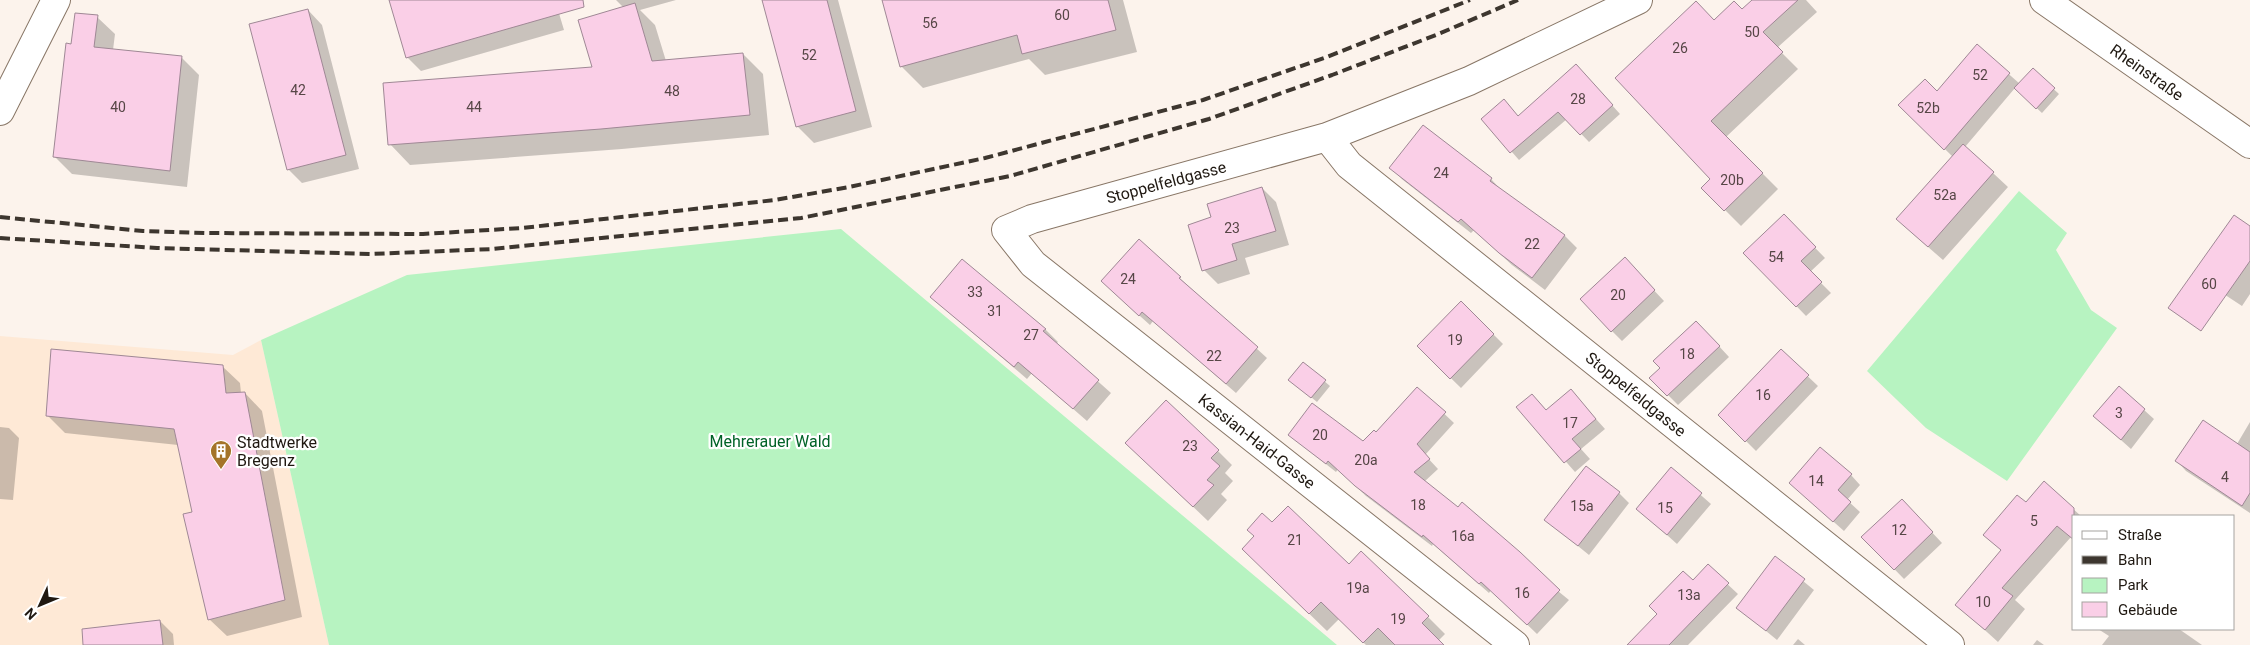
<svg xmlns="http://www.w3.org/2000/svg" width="2250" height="645" font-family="Roboto,sans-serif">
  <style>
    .built { fill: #fee9d6 }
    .green { fill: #b7f3c1 }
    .shadow { fill: #0003 }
    .building { fill: #facfe7; stroke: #9f8895 }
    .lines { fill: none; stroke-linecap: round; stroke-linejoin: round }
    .minor-casing { stroke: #887666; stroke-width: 30 }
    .major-casing { stroke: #887666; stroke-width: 30 }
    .minor { stroke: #fff; stroke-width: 28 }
    .major { stroke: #fff; stroke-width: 28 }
    .rail { stroke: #3d362f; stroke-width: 4; stroke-dasharray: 10 5; stroke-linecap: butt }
    .labels { text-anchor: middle; stroke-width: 4.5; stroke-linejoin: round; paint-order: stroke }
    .number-label { font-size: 14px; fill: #564646 }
    .street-label { font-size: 16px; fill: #1f1811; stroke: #fff }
    .park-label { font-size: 16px; fill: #006227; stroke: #fff }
    .poi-label { font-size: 16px; fill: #1f1811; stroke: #fff; text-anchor: start }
  </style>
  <rect width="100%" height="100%" fill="#fcf3ec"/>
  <path class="built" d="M 0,336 L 233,355 L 261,340 L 329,645 L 0,645 Z"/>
  <path class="green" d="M 2019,191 L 2067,233 L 2056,250 L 2091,310 L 2117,328 L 2007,481 L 1926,428 L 1867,371 Z
    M 841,229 L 1337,645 L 329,645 L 261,340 L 407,275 Z"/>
  <path class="shadow" d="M 404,0 L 555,0 L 564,30 L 421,71 L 407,57 Z
    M 616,0 L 676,0 L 640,10 L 655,25 L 666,61 L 743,54 L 763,74 L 769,135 L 622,149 L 410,165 L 390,144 L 594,68 L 624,8 Z
    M 764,0 L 838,0 L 872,127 L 814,143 L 797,126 Z
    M 883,0 L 1123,0 L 1137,52 L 1045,75 L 1029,59 L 923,88 L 902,67 Z
    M 1754,0 L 1806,0 L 1817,12 L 1777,48 L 1798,69 L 1726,137 L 1778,189 L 1741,226 L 1703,188 L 1712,179 L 1617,78 L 1715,21 L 1742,11 Z
    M 308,10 L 322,25 L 359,169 L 302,183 L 288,169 Z
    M 97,17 L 115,34 L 113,50 L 182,58 L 199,75 L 187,187 L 72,174 L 55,157 L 73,45 Z
    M 1977,46 L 2020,84 L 2033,70 L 2059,94 L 2042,113 L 2015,88 L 1965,147 L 2008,187 L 1943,260 L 1912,233 L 1953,157 L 1900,105 L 1937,93 Z
    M 1584,74 L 1620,114 L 1589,142 L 1567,119 L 1519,160 L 1483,119 L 1519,117 Z
    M 1423,126 L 1491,179 L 1503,192 L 1565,236 L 1577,248 L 1545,290 L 1512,265 L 1474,230 L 1471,233 L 1403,180 L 1391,168 Z
    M 1262,188 L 1276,202 L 1289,245 L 1245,258 L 1250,274 L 1218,284 L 1204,270 L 1213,218 Z
    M 1784,216 L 1825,258 L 1810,272 L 1831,293 L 1806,316 L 1745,253 Z
    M 2250,228 L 2250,294 L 2242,306 L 2210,285 Z
    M 1139,241 L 1267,358 L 1236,393 L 1153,321 L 1150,325 L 1112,291 Z
    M 1634,269 L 1664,301 L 1622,341 L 1612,331 Z
    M 931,297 L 1045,329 L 1058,342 L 1056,344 L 1111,393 L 1087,421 L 1032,373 L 1027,379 Z
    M 1461,302 L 1503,344 L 1461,388 L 1418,346 Z
    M 1706,332 L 1729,357 L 1678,405 L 1651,378 Z
    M 1781,351 L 1818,386 L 1756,451 L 1720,415 Z
    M 1303,363 L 1330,386 L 1317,402 L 1295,384 Z
    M 222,366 L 240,383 L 241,393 L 245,393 L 262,411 L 302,617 L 227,636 L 209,619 L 193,513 L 178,445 L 65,433 L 47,415 Z
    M 1417,388 L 1454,423 L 1425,455 L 1438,469 L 1424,482 L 1569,600 L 1537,634 L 1491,590 L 1489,593 L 1433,544 L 1432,546 L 1366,496 L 1338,469 L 1336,472 L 1289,435 L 1364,443 L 1376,434 Z
    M 1532,395 L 1547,411 L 1580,401 L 1605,429 L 1581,449 L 1590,459 L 1575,472 L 1518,407 Z
    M 2144,410 L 2154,419 L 2131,449 L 2094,416 Z
    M 2250,422 L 2250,513 L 2186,471 L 2177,461 L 2237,444 Z
    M 0,427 L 9,428 L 19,438 L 13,500 L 0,499 Z
    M 1218,451 L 1232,465 L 1225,473 L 1233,481 L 1221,494 L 1227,500 L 1208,521 L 1141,457 Z
    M 1671,469 L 1711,504 L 1677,544 L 1638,509 Z
    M 1851,475 L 1860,485 L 1847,500 L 1860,512 L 1844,531 L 1800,492 Z
    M 2044,483 L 2081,516 L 2074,516 L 2071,537 L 2015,600 L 2025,609 L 1998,642 L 1957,605 L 2002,551 L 1984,534 L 2026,504 Z
    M 1619,493 L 1629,503 L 1589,555 L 1546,520 Z
    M 1911,510 L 1942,543 L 1904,579 L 1863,537 Z
    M 1272,524 L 1349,565 L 1428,617 L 1445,634 L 1438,641 L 1442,645 L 1366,645 L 1339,619 L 1327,631 L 1261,567 Z
    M 1775,558 L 1814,590 L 1777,640 L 1738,608 Z
    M 1708,566 L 1738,594 L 1688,645 L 1628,645 Z
    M 160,621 L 173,634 L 174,645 L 117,645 Z
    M 2098,629 L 2179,629 L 2202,645 L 2102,645 L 2109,636 Z
    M 1798,639 L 1805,645 L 1793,645 Z
    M 2037,640 L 2044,645 L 2033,645 Z"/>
  <path class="building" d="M 389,0 L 583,0 L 584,7 L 406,58 Z
    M 762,0 L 827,0 L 856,111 L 796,127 Z
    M 882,0 L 1108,0 L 1116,30 L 1022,54 L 1017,35 L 900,67 Z
    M 1752,0 L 1798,0 L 1763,32 L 1783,52 L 1711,121 L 1763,173 L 1724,211 L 1701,188 L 1710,179 L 1615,78 L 1696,1 L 1714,20 L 1734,1 L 1742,9 Z
    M 635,3 L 652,61 L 743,53 L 750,115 L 601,129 L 388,145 L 383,83 L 592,67 L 578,20 Z
    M 308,9 L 346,155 L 287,170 L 249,24 Z
    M 75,13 L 98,15 L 94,47 L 182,56 L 170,171 L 53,157 L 66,43 L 71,44 Z
    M 1977,44 L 2010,73 L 1944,150 L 1898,105 L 1925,79 L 1937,91 Z
    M 1576,64 L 1613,105 L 1580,135 L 1558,112 L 1510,153 L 1481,119 L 1504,99 L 1518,116 Z
    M 2033,68 L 2055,88 L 2036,109 L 2014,88 Z
    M 1423,125 L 1492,178 L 1490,181 L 1565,235 L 1532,278 L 1499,253 L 1461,219 L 1458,222 L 1389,168 Z
    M 1963,144 L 1994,172 L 1928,247 L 1896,219 Z
    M 1262,187 L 1276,231 L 1232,244 L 1237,260 L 1202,271 L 1188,225 L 1211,217 L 1207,204 Z
    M 1784,214 L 1816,247 L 1801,261 L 1822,282 L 1796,307 L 1743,253 Z
    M 2234,215 L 2250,226 L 2250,261 L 2201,331 L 2168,308 Z
    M 1139,239 L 1181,277 L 1179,278 L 1258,347 L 1226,384 L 1142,312 L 1139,316 L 1101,281 Z
    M 1625,257 L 1655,290 L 1611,332 L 1580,299 Z
    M 962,259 L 1046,329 L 1043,331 L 1099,380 L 1073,409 L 1018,362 L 1014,367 L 930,297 Z
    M 1461,301 L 1494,334 L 1450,379 L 1417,346 Z
    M 1696,321 L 1720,346 L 1667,396 L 1649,378 L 1660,368 L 1653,361 Z
    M 51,349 L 223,365 L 226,393 L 245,392 L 285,600 L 208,620 L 183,514 L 192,512 L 174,429 L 46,416 Z
    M 1781,349 L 1809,375 L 1745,442 L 1718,415 Z
    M 1303,362 L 1326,380 L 1311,398 L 1288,380 Z
    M 2119,386 L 2145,409 L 2121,440 L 2093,416 Z
    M 1417,387 L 1446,412 L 1417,444 L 1430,459 L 1414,472 L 1458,507 L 1462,502 L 1520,552 L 1560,590 L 1527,625 L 1481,582 L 1479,584 L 1423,535 L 1422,537 L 1355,486 L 1328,461 L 1326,464 L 1288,435 L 1312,403 L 1363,441 L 1374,430 L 1376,432 Z
    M 1571,389 L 1596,419 L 1572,439 L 1581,449 L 1564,463 L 1516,407 L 1532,394 L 1546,410 Z
    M 1166,400 L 1219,450 L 1211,458 L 1220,466 L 1207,480 L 1214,485 L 1193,507 L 1125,443 Z
    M 2203,420 L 2250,452 L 2250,493 L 2242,506 L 2175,461 Z
    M 1820,447 L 1852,474 L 1838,490 L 1851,502 L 1833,522 L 1789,483 Z
    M 1586,466 L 1620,492 L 1578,546 L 1544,520 Z
    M 1671,467 L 1702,493 L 1667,535 L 1636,509 Z
    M 2044,481 L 2074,508 L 2074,540 L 2057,526 L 2002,588 L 2013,596 L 1985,630 L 1955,605 L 2001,550 L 1983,535 L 2017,495 L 2026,502 Z
    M 1902,499 L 1933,532 L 1894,570 L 1861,537 Z
    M 1288,506 L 1349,564 L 1361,551 L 1429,616 L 1422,623 L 1444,645 L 1395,645 L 1378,628 L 1363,643 L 1321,602 L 1309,614 L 1242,549 L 1254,536 L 1247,530 L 1262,513 L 1272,522 Z
    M 1775,556 L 1805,579 L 1766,631 L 1736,608 Z
    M 1708,564 L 1729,583 L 1669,645 L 1627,645 L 1657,614 L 1649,606 L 1683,571 L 1693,580 Z
    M 160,620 L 163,645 L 83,645 L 82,629 Z"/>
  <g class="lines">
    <g class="minor-casing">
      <path id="minor" d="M 0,111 L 56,0
        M 1327,137 L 1349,165 L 1950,645
        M 1515,645 L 1033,264 L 1006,230 L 1032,219 L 1327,137 L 1469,81 L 1638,0"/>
    </g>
    <g class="major-casing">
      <path id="major" d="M 2044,0 L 2250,144"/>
    </g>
    <use href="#minor" class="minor"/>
    <use href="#major" class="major"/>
    <path class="rail" d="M 0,217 L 143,231 L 206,233 L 423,234 L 522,228 L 775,200 L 849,187 L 985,158 L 1203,100 L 1327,57 L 1470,0
      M 0,238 L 157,248 L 371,254 L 493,249 L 801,218 L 1010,176 L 1209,119 L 1332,75 L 1436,35 L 1518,0"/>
  </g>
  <defs>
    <g id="building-pin" transform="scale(1.125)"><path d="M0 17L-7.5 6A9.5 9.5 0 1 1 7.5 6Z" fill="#a47429" stroke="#fff"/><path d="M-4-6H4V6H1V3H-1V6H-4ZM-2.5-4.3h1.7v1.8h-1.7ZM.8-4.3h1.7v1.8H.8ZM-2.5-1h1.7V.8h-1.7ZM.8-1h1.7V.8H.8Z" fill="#fff"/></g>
  </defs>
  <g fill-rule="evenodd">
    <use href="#building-pin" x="221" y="451"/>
  </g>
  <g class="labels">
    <g class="number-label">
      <text x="1062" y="20">60</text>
      <text x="930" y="28">56</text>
      <text x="1752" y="37">50</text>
      <text x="1680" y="53">26</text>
      <text x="809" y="60">52</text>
      <text x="1980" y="80">52</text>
      <text x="298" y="95">42</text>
      <text x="672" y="96">48</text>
      <text x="1578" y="104">28</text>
      <text x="118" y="112">40</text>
      <text x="474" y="112">44</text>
      <text x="1928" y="113">52b</text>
      <text x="1441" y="178">24</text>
      <text x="1732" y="185">20b</text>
      <text x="1945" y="200">52a</text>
      <text x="1232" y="233">23</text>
      <text x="1532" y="249">22</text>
      <text x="1776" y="262">54</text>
      <text x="1128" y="284">24</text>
      <text x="2209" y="289">60</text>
      <text x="975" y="297">33</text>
      <text x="1618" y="300">20</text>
      <text x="995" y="316">31</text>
      <text x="1031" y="340">27</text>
      <text x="1455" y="345">19</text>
      <text x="1687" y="359">18</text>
      <text x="1214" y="361">22</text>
      <text x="1763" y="400">16</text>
      <text x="2119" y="418">3</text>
      <text x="1570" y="428">17</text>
      <text x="1320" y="440">20</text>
      <text x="1190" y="451">23</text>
      <text x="1366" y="465">20a</text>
      <text x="2225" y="482">4</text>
      <text x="1816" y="486">14</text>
      <text x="1418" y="510">18</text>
      <text x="1582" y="511">15a</text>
      <text x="1665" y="513">15</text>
      <text x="2034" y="526">5</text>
      <text x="1899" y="535">12</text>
      <text x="1463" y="541">16a</text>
      <text x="1295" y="545">21</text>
      <text x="1358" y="593">19a</text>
      <text x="1522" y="598">16</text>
      <text x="1689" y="600">13a</text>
      <text x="1983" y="607">10</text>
      <text x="1398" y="624">19</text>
    </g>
    <g class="street-label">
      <text transform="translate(2147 72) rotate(35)" y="6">Rheinstraße</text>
      <text transform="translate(1166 182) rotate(-15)" y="6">Stoppelfeldgasse</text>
      <text transform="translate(1636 394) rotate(39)" y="6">Stoppelfeldgasse</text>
      <text transform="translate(1257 441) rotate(38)" y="6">Kassian-Haid-Gasse</text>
    </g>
    <g class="park-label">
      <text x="770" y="447">Mehrerauer Wald</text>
    </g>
    <g class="poi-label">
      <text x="237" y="448">Stadtwerke<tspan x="237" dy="18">Bregenz</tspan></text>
    </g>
  </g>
  <rect x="2072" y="515" width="162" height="115" fill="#ffffff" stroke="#a5a3a0"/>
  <rect x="2082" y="531" width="25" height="8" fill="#ffffff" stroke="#a5a3a0"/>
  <text x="2118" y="540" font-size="15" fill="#1f1811">Straße</text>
  <rect x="2082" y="556" width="25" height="8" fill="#3d362f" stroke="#a5a3a0"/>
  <text x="2118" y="565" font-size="15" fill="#1f1811">Bahn</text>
  <rect x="2082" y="578" width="25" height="15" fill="#b7f3c1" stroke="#a5a3a0"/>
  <text x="2118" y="590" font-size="15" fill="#1f1811">Park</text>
  <rect x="2082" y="602" width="25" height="15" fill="#facfe7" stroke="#a5a3a0"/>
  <text x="2118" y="615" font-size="15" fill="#1f1811">Gebäude</text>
  <g transform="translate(40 605) rotate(226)" stroke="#ffffff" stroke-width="4" paint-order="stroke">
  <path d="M0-4L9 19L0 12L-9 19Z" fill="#1f1811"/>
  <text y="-8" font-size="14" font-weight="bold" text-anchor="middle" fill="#1f1811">N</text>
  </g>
</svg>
